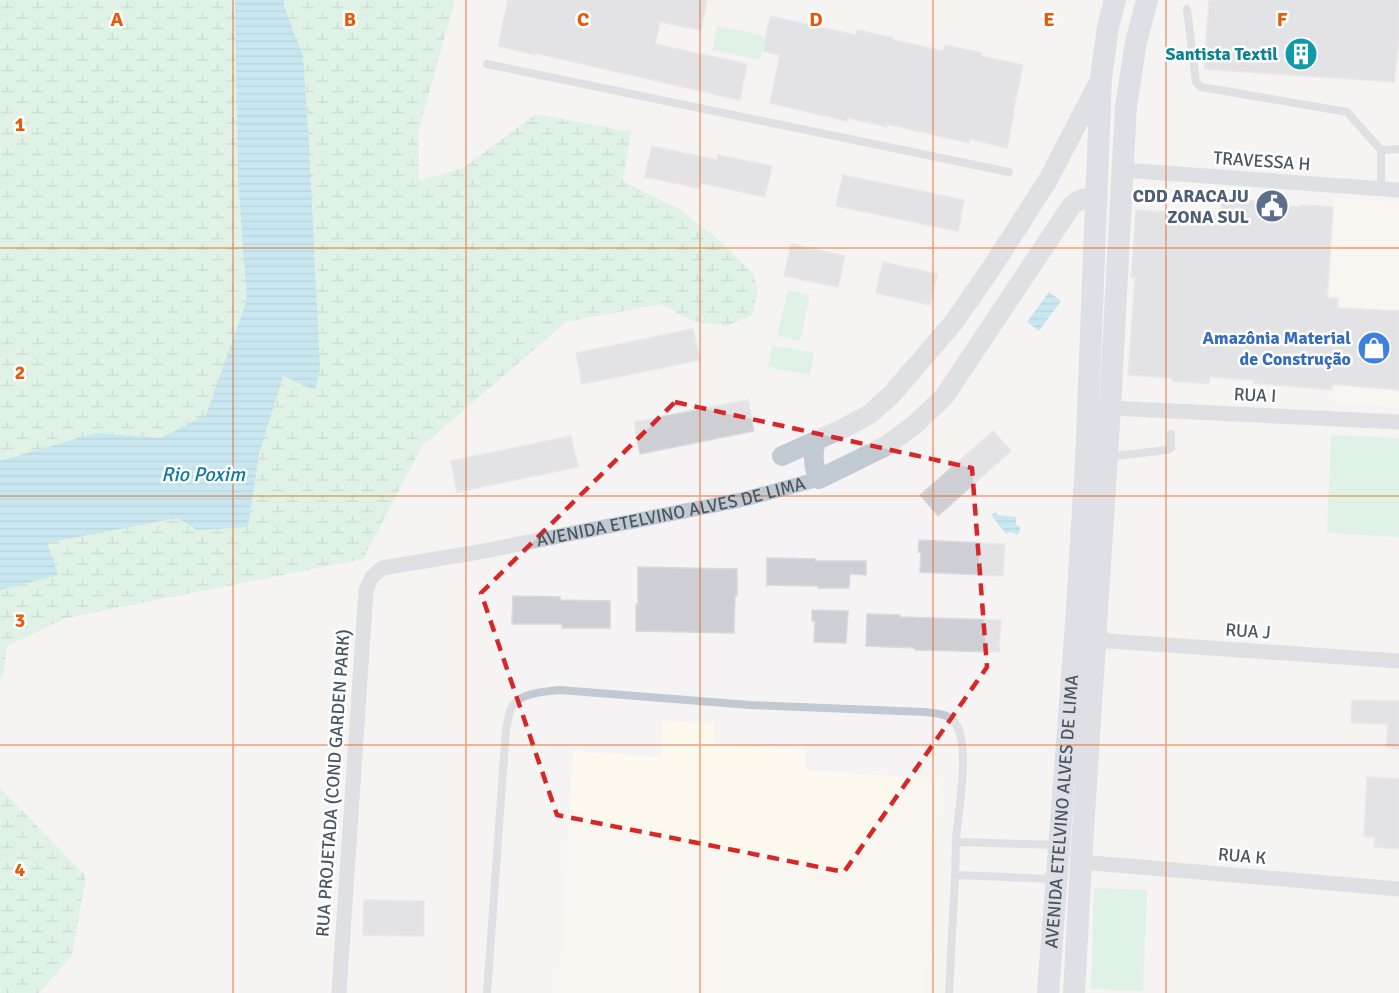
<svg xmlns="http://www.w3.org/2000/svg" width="1399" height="993" font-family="Signika,sans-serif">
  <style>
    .commercial { fill: #fdf9ef }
    .grass { fill: #c3f1d5 }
    .wetland { fill: url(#wetland-marsh) }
    .water { fill: url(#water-rules) }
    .building { fill: #cdcfd5; stroke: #d7d9de; stroke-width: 1.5 }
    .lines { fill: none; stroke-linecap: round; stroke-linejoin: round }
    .service { stroke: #c1cad2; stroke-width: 8 }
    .minor { stroke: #c1cad2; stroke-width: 15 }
    .tertiary { stroke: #c1cad2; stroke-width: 20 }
    .secondary { stroke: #c1cbd6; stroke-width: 22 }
    .marked { fill: none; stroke: #d62828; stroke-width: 4.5; stroke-dasharray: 12 8; stroke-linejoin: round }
    .grid { fill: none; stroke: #e8590c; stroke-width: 1.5; stroke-opacity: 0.55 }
    .labels { text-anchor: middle; stroke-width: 5; stroke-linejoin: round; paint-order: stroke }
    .culture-label { font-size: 18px; font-weight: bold; fill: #0d838f; stroke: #fff; text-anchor: end }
    .street-label { font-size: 18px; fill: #4a5661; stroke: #fff }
    .service-label { font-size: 18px; font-weight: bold; fill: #4e5e75; stroke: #fff; text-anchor: end }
    .shop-label { font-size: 18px; font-weight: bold; fill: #366cbe; stroke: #fff; text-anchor: end }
    .water-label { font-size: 20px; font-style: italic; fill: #0c7c9b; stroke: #fff }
    .grid-label { font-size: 20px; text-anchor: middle; font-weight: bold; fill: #e8590c; stroke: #fff; stroke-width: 5; stroke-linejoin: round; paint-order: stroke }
  </style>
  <defs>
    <pattern id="wetland-marsh" width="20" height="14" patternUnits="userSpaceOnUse" patternTransform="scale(1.5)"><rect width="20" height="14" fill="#c3f1d5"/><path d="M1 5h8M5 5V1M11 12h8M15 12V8" fill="none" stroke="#a0c6b0"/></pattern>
    <pattern id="water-rules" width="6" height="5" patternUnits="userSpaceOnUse" patternTransform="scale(1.5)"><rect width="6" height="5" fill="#90daee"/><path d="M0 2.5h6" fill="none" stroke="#78b4c4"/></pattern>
  </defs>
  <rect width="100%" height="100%" fill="#f5f3f3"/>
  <path class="commercial" d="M 1334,197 L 1399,202 L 1399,406 L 1334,403 L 1342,299 L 1329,296 Z
    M 663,721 L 714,724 L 713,744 L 806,750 L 805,770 L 939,779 L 926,993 L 558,993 L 573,751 L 661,757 Z"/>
  <path class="grass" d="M 717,26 L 765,36 L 760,60 L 712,50 Z
    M 788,290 L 810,295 L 800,341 L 777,336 Z
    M 772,345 L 814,353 L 810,375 L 768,367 Z
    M 1331,435 L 1399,438 L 1399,537 L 1327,533 Z
    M 1094,888 L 1147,890 L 1143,991 L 1091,989 Z"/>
  <path class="wetland" d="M 0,0 L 455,0 L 418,132 L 419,181 L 463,168 L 536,114 L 631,132 L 623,181 L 679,209 L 718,239 L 753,274 L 758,290 L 752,315 L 727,326 L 693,321 L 660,304 L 566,322 L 422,446 L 363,559 L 66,618 L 7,646 L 3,676 L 0,678 Z
    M 0,788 L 86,876 L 72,955 L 39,993 L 0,993 Z"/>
  <path class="water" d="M 235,0 L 284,0 L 284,6 L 303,56 L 309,144 L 320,369 L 315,390 L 283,376 L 259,454 L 248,527 L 197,530 L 177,518 L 47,543 L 58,575 L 0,590 L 0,461 L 96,433 L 161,438 L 206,415 L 247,300 L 238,179 Z
    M 1049,292 L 1061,301 L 1039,331 L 1027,322 Z
    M 996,512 L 998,515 L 1016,517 L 1016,525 L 1020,527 L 1020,531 L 1017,535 L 1010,532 L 1006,534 L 991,515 Z"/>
  <path class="building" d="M 508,0 L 707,0 L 701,30 L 660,22 L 655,44 L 747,64 L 740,100 L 535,53 L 535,55 L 498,46 Z
    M 1209,0 L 1399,0 L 1399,39 L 1394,82 L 1204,69 Z
    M 770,16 L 856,35 L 857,30 L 894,38 L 893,40 L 943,51 L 945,45 L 982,53 L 981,56 L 1023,65 L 1013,112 L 1014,113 L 1007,148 L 970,139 L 969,143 L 887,124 L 887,127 L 848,118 L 847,121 L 770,103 L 780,55 L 763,51 Z
    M 652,146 L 717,160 L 718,155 L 772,166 L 765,197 L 700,183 L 699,188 L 645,177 Z
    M 843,175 L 964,200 L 958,231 L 836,206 Z
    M 1222,198 L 1255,201 L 1254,204 L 1301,207 L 1301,205 L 1333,207 L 1327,298 L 1338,298 L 1337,308 L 1399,311 L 1399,390 L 1332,384 L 1332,390 L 1254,383 L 1255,380 L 1210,377 L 1209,384 L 1172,381 L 1172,378 L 1128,375 L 1135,278 L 1131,278 L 1136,210 L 1221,216 Z
    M 791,244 L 845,256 L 838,287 L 784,276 Z
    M 883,262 L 937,274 L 930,305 L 876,293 Z
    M 693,329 L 700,360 L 582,384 L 576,353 Z
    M 748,400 L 754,431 L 640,454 L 634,422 Z
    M 993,431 L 1011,451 L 938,516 L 920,495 Z
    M 571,436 L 578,467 L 457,492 L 451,461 Z
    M 919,540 L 1005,544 L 1003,576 L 920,572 L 921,552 L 918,552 Z
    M 767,558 L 815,559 L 815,561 L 866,561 L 866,575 L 850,574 L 849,588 L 818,588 L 818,586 L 767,585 Z
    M 638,567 L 737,569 L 737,596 L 735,596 L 734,633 L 636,631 L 636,604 L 638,604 Z
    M 513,596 L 560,597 L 560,600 L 610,601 L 610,628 L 562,628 L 562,624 L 512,624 Z
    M 812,610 L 848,611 L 846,643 L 814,642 L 815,621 L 812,621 Z
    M 867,614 L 900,615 L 900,617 L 1001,620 L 999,652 L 915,650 L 915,648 L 866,646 Z
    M 1352,700 L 1399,701 L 1399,749 L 1386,747 L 1388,724 L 1351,723 Z
    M 1367,777 L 1399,779 L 1399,849 L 1374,847 L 1375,837 L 1364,836 Z
    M 364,900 L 424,901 L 424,936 L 363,935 Z"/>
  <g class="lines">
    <path class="service" d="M 1187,9 L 1196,82 L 1201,87 L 1347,112 L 1381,150 L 1381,189
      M 487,64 L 1009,172
      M 1381,150 L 1399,149
      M 1109,456 L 1124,455 L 1167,450 L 1171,448 L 1171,434
      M 956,842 L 1057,845
      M 956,875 L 1053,879
      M 487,993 L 506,729 C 508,722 508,715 511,709 C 518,692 545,692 560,690 L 750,705 L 925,712 C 938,714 950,713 957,726 C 970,750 958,811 956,840 C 955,853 956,865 955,877 C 953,916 951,954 949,993"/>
    <g class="minor">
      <path d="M 1123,170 L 1399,190"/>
      <path d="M 1110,408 L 1399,422"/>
      <path d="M 1088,639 L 1095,640 L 1399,661"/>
      <path d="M 1081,862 L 1399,889"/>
      <path id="s1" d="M 339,993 L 366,590 L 372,577 L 382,568 L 479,552 L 745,499 L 819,479"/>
    </g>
    <path class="tertiary" d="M 816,441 C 812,455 813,466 819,479 L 884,447 L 913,426 L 944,397 L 1072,205 C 1080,198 1087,198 1097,198
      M 782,456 L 844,428 L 870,414 L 892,394 L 954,322 L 992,267 L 1048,180 L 1101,78"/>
    <g class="secondary">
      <path id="s2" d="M 1048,993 L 1076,623 L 1086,460 L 1101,78 L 1108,27 L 1115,0"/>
      <path d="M 1074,993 L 1081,862 L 1110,408 L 1126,106 L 1136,42 L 1147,0"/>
    </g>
  </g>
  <path d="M0 0H1399V993H0ZM 675,402 L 972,468 L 987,667 L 844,872 L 557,815 L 481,593 Z" fill="#f5f3f3" fill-opacity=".55" fill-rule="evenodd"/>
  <path class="marked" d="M 675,402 L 972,468 L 987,667 L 844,872 L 557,815 L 481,593 Z"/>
  <path class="grid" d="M 233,0 L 233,993M 466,0 L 466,993M 700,0 L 700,993M 933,0 L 933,993M 1166,0 L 1166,993M 0,248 L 1399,248M 0,496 L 1399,496M 0,745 L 1399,745"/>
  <defs>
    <g id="building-disc" transform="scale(1.725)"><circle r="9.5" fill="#0f9aa8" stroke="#fff"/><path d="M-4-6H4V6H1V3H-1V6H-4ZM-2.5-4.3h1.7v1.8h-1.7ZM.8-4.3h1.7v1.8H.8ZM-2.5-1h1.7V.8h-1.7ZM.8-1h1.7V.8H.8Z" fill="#fff"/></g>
    <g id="civic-disc" transform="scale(1.725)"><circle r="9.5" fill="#5c6f8a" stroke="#fff"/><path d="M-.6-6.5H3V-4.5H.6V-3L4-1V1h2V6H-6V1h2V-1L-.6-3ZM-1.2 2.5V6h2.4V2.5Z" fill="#fff"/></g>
    <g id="shop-disc" transform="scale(1.725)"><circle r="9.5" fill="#3f7fe0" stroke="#fff"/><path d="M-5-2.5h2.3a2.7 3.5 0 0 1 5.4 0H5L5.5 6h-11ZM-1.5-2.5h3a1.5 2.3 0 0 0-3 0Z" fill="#fff"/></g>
  </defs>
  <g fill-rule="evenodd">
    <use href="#building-disc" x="1301" y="54"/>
    <use href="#civic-disc" x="1272" y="206"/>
    <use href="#shop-disc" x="1374" y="348"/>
  </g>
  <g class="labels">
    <g class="culture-label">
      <text x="1278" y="60">Santista Textil</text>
    </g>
    <g class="street-label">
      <text transform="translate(1262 161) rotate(4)" y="6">TRAVESSA H</text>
      <text transform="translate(1255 395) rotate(3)" y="6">RUA I</text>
      <text dy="6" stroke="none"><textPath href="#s1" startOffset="726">AVENIDA ETELVINO ALVES DE LIMA</textPath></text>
      <text transform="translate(1248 631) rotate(4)" y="6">RUA J</text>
      <text transform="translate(333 783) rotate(-86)" y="6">RUA PROJETADA (COND GARDEN PARK)</text>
      <text dy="6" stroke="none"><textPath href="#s2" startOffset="182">AVENIDA ETELVINO ALVES DE LIMA</textPath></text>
      <text transform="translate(1242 856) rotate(5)" y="6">RUA K</text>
    </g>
    <g class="service-label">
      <text x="1249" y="202">CDD ARACAJU<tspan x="1249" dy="21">ZONA SUL</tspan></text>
    </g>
    <g class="shop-label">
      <text x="1351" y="344">Amazônia Material<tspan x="1351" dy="21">de Construção</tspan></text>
    </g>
    <g class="water-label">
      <text x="203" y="481">Rio Poxim</text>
    </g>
  </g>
  <g class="grid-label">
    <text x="117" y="26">A</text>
    <text x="350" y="26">B</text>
    <text x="583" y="26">C</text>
    <text x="816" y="26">D</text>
    <text x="1049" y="26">E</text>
    <text x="1282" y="26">F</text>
    <text x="20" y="131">1</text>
    <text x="20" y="379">2</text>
    <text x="20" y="627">3</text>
    <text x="20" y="876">4</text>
  </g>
</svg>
